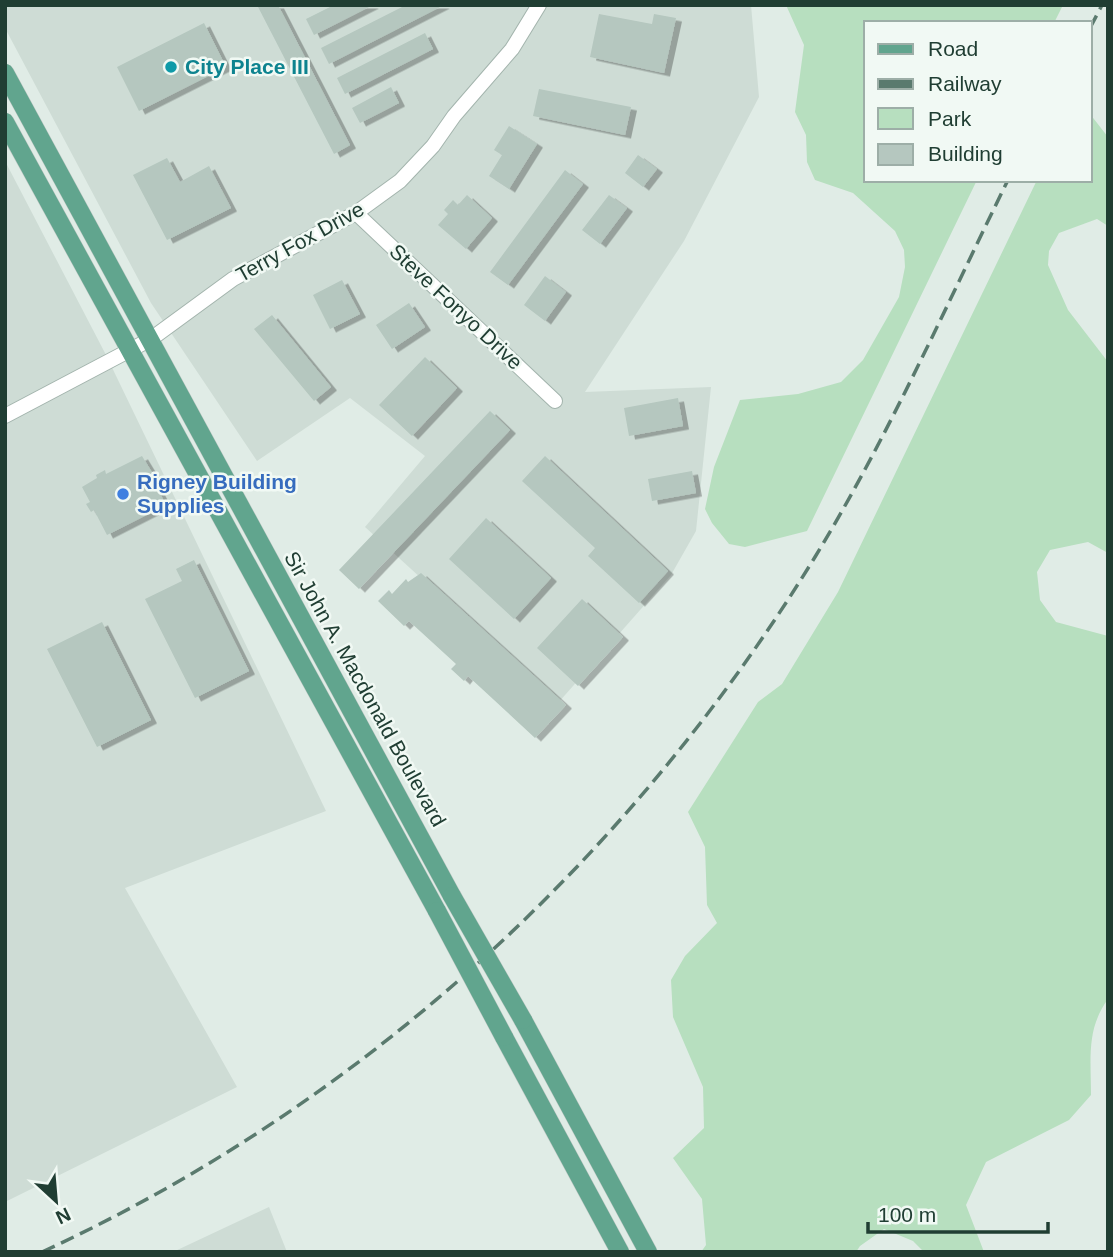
<svg xmlns="http://www.w3.org/2000/svg" width="1113" height="1257" font-family="Arial,sans-serif">
  <style>
    .built { fill: #cedcd5 }
    .green { fill: #b7dfbf }
    .building { fill: #b5c7bf; filter: url(#shadow) }
    .lines { fill: none; stroke-linecap: round; stroke-linejoin: round }
    .minor-casing { stroke: #a3b4ad; stroke-width: 16 }
    .major-casing { stroke: #c1c9c6; stroke-width: 19 }
    .minor { stroke: #fff; stroke-width: 14 }
    .major { stroke: #61a58e; stroke-width: 18 }
    .rail { stroke: #5a7a6e; stroke-width: 3.5; stroke-dasharray: 14 7; stroke-linecap: butt }
    .major-bridge-casing { stroke: #c1c9c6; stroke-width: 19; stroke-linecap: butt }
    .major-bridge { stroke: #61a58e; stroke-width: 18 }
    .culture-dot { fill: #0f9aa8; stroke: #f1f9f4; stroke-width: 2.5 }
    .shop-dot { fill: #3f7fe0; stroke: #f1f9f4; stroke-width: 2.5 }
    .labels { text-anchor: middle; stroke-width: 5; stroke-linejoin: round; paint-order: stroke }
    .culture-label { font-size: 21px; font-weight: bold; fill: #0d838f; stroke: #f1f9f4; text-anchor: start }
    .street-label { font-size: 21px; fill: #203e33; stroke: #f1f9f4 }
    .shop-label { font-size: 21px; font-weight: bold; fill: #366cbe; stroke: #f1f9f4; text-anchor: start }
  </style>
  <defs>
    <filter id="shadow"><feDropShadow dx="6" dy="3.5" stdDeviation="0" flood-color="#0004"/></filter>
  </defs>
  <rect width="100%" height="100%" fill="#e0ece6"/>
  <path class="built" d="M 5,5 L 751,5 L 759,97 L 684,241 L 585,392 L 711,387 L 696,531 L 671,575 L 558,703 L 365,527 L 425,456 L 350,398 L 257,461 L 151,303 L 5,28 Z
    M 5,161 L 105,353 L 326,811 L 125,888 L 237,1087 L 5,1202 Z
    M 269,1207 L 287,1252 L 173,1252 Z"/>
  <path class="green" d="M 786,5 L 1063,5 L 1054,23 L 866,23 L 866,180 L 977,180 L 807,531 L 745,547 L 729,544 L 712,523 L 705,509 L 714,467 L 740,400 L 798,394 L 841,382 L 863,360 L 899,297 L 905,267 L 904,250 L 895,231 L 853,193 L 815,180 L 807,162 L 806,135 L 795,112 L 804,45 Z
    M 1090,114 L 1108,137 L 1108,226 L 1097,219 L 1059,233 L 1049,251 L 1048,265 L 1068,310 L 1108,362 L 1108,553 L 1088,542 L 1050,550 L 1037,572 L 1040,600 L 1056,622 L 1108,636 L 1108,999 C 1086,1029 1091,1059 1091,1095 L 1069,1120 L 986,1162 L 966,1205 L 984,1252 L 924,1252 L 913,1241 L 884,1229 L 860,1246 L 856,1252 L 701,1252 L 706,1245 L 702,1199 L 673,1158 L 704,1128 L 703,1087 L 673,1017 L 671,980 L 685,956 L 717,923 L 707,905 L 705,847 L 688,812 L 758,702 L 782,684 L 838,592 L 1037,180 L 1090,180 Z"/>
  <path class="building" d="M 257,5 L 278,5 L 350,145 L 334,154 Z
    M 334,5 L 373,5 L 314,35 L 306,19 Z
    M 406,5 L 444,5 L 329,64 L 321,48 Z
    M 599,14 L 652,24 L 654,14 L 676,18 L 664,73 L 590,57 Z
    M 204,23 L 226,67 L 139,111 L 117,67 Z
    M 425,33 L 433,49 L 345,94 L 337,78 Z
    M 391,87 L 399,103 L 360,123 L 352,108 Z
    M 539,89 L 631,107 L 625,135 L 533,116 Z
    M 509,126 L 537,144 L 509,189 L 489,176 L 502,155 L 494,150 Z
    M 638,155 L 657,169 L 643,187 L 625,173 Z
    M 167,158 L 180,182 L 209,166 L 231,208 L 167,240 L 133,175 Z
    M 565,170 L 583,184 L 508,285 L 490,272 Z
    M 467,195 L 492,218 L 466,249 L 438,225 L 448,214 L 444,210 L 453,200 L 458,205 Z
    M 609,195 L 627,208 L 600,244 L 582,230 Z
    M 545,276 L 566,292 L 545,321 L 524,305 Z
    M 342,280 L 360,314 L 330,329 L 313,295 Z
    M 409,303 L 425,327 L 392,349 L 376,325 Z
    M 272,315 L 331,387 L 314,401 L 254,329 Z
    M 425,357 L 457,388 L 412,436 L 379,405 Z
    M 678,398 L 683,426 L 629,436 L 624,408 Z
    M 490,411 L 510,430 L 359,589 L 339,570 Z
    M 142,456 L 156,479 L 153,480 L 166,505 L 107,535 L 94,510 L 91,512 L 86,504 L 90,502 L 82,487 L 97,478 L 96,475 L 105,470 L 106,474 Z
    M 545,456 L 668,571 L 639,603 L 588,556 L 595,548 L 522,481 Z
    M 692,471 L 696,493 L 652,501 L 648,479 Z
    M 486,518 L 551,578 L 514,619 L 449,559 Z
    M 194,560 L 249,671 L 195,698 L 145,599 L 182,581 L 176,569 Z
    M 421,573 L 566,705 L 535,738 L 468,676 L 464,681 L 451,669 L 456,664 L 409,621 L 404,626 L 378,601 L 389,590 L 392,594 L 406,579 L 408,582 Z
    M 582,599 L 623,637 L 578,686 L 537,648 Z
    M 102,622 L 151,720 L 97,747 L 47,649 Z"/>
  <g class="lines">
    <g class="minor-casing">
      <path id="minor" d="M 356,213 L 555,401
        M 5,416 L 151,339 L 233,279 L 356,213 L 400,181 L 433,146 L 454,116 L 512,49 L 539,5"/>
    </g>
    <g class="major-casing">
      <path id="major" d="M 5,73 L 452,896
        M 5,122 L 437,911
        M 523,1020 L 648,1252
        M 504,1037 L 620,1252"/>
    </g>
    <use href="#minor" class="minor"/>
    <use href="#major" class="major"/>
    <path class="rail" d="M 1090,28 L 1102,5
      M 42,1252 C 363,1104 631,857 815,557 C 888,437 946,306 1008,180"/>
    <g class="major-bridge-casing">
      <path id="major-bridge" d="M 452,896 L 523,1020
        M 437,911 L 504,1037"/>
    </g>
    <use href="#major-bridge" class="major-bridge"/>
  </g>
  <circle class="culture-dot" cx="171" cy="67" r="7"/>
  <circle class="shop-dot" cx="123" cy="494" r="7"/>
  <g class="labels">
    <g class="culture-label">
      <text x="185" y="74">City Place III</text>
    </g>
    <g class="street-label">
      <text transform="translate(300 242) rotate(-29)" y="7">Terry Fox Drive</text>
      <text transform="translate(456 307) rotate(43)" y="7">Steve Fonyo Drive</text>
      <text transform="translate(365 689) rotate(61)" y="7">Sir John A. Macdonald Boulevard</text>
    </g>
    <g class="shop-label">
      <text x="137" y="489">Rigney Building<tspan x="137" dy="24">Supplies</tspan></text>
    </g>
  </g>
  <rect width="1113" height="1257" fill="none" stroke="#203e33" stroke-width="14"/>
  <rect x="864" y="21" width="228" height="161" fill="#f1f9f4" stroke="#9daea7" stroke-width="2"/>
  <rect x="878" y="44" width="35" height="10" fill="#61a58e" stroke="#9daea7" stroke-width="2"/>
  <text x="928" y="56" font-size="21" fill="#203e33">Road</text>
  <rect x="878" y="79" width="35" height="10" fill="#5a7a6e" stroke="#9daea7" stroke-width="2"/>
  <text x="928" y="91" font-size="21" fill="#203e33">Railway</text>
  <rect x="878" y="108" width="35" height="21" fill="#b7dfbf" stroke="#9daea7" stroke-width="2"/>
  <text x="928" y="126" font-size="21" fill="#203e33">Park</text>
  <rect x="878" y="144" width="35" height="21" fill="#b5c7bf" stroke="#9daea7" stroke-width="2"/>
  <text x="928" y="161" font-size="21" fill="#203e33">Building</text>
  <g transform="translate(56 1201) rotate(154)" stroke="#f1f9f4" stroke-width="5" paint-order="stroke">
  <path d="M0-5L12 26L0 18L-12 26Z" fill="#203e33"/>
  <text y="-10" font-size="19" font-weight="bold" text-anchor="middle" fill="#203e33">N</text>
  </g>
  <path d="M868 1222v10h180v-10" fill="none" stroke="#203e33" stroke-width="3.5"/>
  <text x="878" y="1222" font-size="21" fill="#203e33" stroke="#f1f9f4" stroke-width="5" paint-order="stroke">100 m</text>
</svg>
